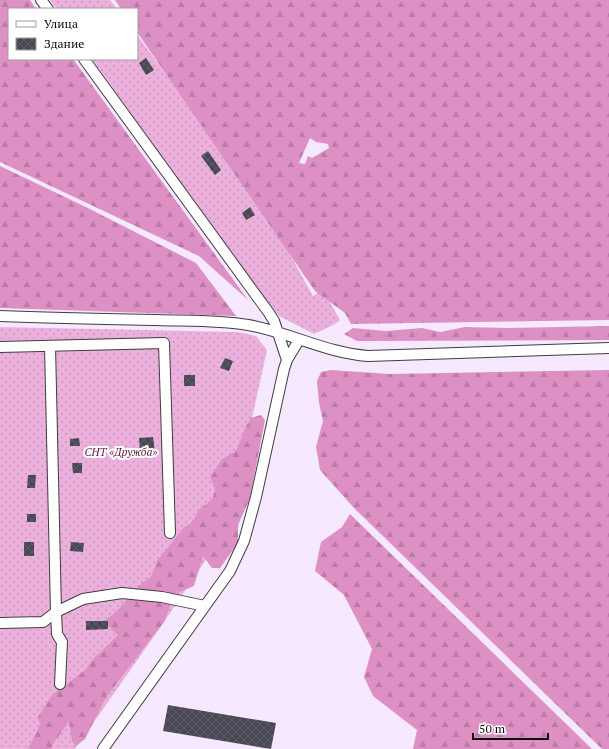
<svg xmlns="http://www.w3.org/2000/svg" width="609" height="749" font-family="'PT Serif',serif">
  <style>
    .grass { fill: url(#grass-dots) }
    .forest { fill: url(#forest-firs); fill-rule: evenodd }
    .building { fill: url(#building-cross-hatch) }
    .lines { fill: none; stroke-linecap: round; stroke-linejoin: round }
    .minor-casing { stroke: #3e3e3e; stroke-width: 12 }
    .minor { stroke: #fff; stroke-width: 10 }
    .labels { text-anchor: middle; stroke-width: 4; stroke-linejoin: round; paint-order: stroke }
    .park-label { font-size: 11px; font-style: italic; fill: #661939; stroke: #fff }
  </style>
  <defs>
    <pattern id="grass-dots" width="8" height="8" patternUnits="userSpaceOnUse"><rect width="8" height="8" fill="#ebb1dc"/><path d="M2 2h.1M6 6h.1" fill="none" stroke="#c897bb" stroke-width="1.8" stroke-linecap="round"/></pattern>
    <pattern id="forest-firs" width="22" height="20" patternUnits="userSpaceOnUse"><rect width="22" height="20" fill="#dd90c3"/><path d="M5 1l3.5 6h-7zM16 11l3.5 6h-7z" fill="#bc7ba6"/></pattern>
    <pattern id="building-cross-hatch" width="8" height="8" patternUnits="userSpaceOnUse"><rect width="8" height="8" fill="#494754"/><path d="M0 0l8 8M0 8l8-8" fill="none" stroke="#5f5d68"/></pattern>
  </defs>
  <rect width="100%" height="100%" fill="#f6e9ff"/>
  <path class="grass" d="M 50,0 L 110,0 L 117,9 L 57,9 Z
    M 137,35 L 262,204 L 313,296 L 323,290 L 340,320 L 335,324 L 314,334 L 279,316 L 227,249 L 92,59 L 137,59 Z
    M 0,327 L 238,332 L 256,336 L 267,350 L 228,527 L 164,622 L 75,749 L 0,749 Z"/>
  <path class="forest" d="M 0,0 L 30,0 L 36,9 L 9,9 L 9,59 L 73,59 L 248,300 L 199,256 L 0,162 Z
    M 115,0 L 609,0 L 609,320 L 351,324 L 345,313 L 315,291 L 137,32 L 137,9 L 121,9 ZM 310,138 L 316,142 L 328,144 L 329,148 L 312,158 L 308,156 L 305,164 L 299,163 Z
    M 0,166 L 86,207 L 196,263 L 236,316 L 0,308 Z
    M 609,326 L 609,340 L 357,341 L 344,334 L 353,328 L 386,331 L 422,328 L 440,332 L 465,327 L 508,328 Z
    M 331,370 L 390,374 L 609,370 L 609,749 L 602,749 L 354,508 L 320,470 L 316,447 L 323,421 L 319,403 L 317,381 L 321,372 Z
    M 261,415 L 265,420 L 250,498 L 238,525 L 238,543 L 220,568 L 212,568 L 203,556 L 194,586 L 175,594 L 164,622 L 106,697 L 85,739 L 76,746 L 72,741 L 69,722 L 54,742 L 51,749 L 28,749 L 40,725 L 38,717 L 52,695 L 85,670 L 94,658 L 118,635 L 103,621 C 123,611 131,588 151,577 L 157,561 L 184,527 C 192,524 194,519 198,511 C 200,508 205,506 208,503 C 217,495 216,488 210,478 L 222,459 L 236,451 L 245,428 L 251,418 Z
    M 350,514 L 592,749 L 413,749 L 417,730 L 373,696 L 364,677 L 372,649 L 344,595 L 315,571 L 321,542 L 342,527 Z"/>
  <path class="building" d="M 146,58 L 154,70 L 146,75 L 139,63 Z
    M 208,151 L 221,170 L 215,175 L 201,156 Z
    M 250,207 L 255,215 L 246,220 L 242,213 Z
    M 225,358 L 233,361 L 229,371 L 220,368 Z
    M 184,375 L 195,375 L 195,386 L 184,386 Z
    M 153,437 L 155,452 L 140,453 L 139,438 Z
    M 79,438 L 80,446 L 70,446 L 70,439 Z
    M 72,463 L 82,463 L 82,473 L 73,473 Z
    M 28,475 L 36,475 L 35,488 L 27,488 Z
    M 27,514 L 36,514 L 36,522 L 27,522 Z
    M 24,542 L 34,542 L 34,556 L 24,556 Z
    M 71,542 L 84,543 L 83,552 L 70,551 Z
    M 86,621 L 108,621 L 108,629 L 86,630 Z
    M 168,705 L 276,723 L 271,749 L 163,731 Z"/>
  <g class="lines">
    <g class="minor-casing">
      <path id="minor" d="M 41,0 L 48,9
        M 84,59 L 269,313 L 274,321 L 287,360
        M 0,316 C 52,318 105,319 157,320 C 187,321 219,320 248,325 C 289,332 326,353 368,356 L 609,348
        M 50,346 L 56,612 L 57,634 L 62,642 L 60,684
        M 0,347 L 164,343 L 170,533
        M 0,623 L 43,622 L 56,612 L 83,599 L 122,593 L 162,597 L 205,606
        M 103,749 L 230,571 L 244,541 L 256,497 L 284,369 L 287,360 L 299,340"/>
    </g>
    <use href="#minor" class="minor"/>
  </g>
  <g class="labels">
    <g class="park-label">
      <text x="121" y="456">СНТ «Дружба»</text>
    </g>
  </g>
  <rect x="8" y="8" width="130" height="52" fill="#ffffff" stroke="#9d9d9d"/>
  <rect x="16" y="21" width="20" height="6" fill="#ffffff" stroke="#9d9d9d"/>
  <text x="44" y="28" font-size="12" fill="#0b0b0b">Улица</text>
  <rect x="16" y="38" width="20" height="12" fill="url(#building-cross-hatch)" stroke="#9d9d9d"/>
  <text x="44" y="48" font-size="12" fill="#0b0b0b">Здание</text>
  <path d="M473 733v6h75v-6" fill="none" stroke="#0b0b0b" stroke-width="2"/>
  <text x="479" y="733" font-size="12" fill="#0b0b0b" stroke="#ffffff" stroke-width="3" paint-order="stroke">50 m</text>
</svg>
